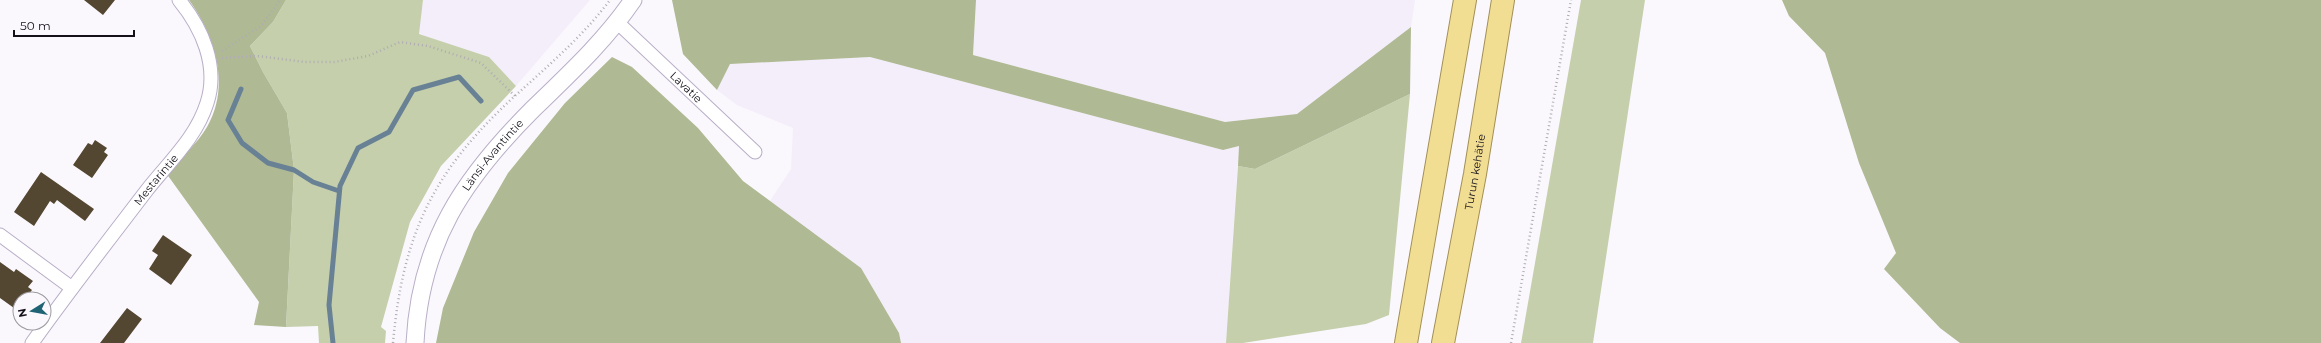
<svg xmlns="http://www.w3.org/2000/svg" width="2321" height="343" font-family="Montserrat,sans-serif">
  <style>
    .built { fill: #f4eefb }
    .green { fill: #c5cfac }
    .forest { fill: #afb993 }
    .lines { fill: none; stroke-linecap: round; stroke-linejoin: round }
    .stream { stroke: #688195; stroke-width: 5 }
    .building { fill: #544731 }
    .minor-casing { stroke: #b9aec7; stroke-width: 15 }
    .tertiary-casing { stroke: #b9aec7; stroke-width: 19 }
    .trunk-casing { stroke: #a39057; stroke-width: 24 }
    .path { stroke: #afacb2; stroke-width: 2.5; stroke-dasharray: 1 3; stroke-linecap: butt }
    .minor { stroke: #fff; stroke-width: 13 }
    .tertiary { stroke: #fff; stroke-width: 17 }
    .trunk { stroke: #f2de93; stroke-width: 22 }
    .labels { text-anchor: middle; stroke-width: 4; stroke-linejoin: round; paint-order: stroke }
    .street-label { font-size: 11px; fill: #15111a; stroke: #faf8fd }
  </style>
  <rect width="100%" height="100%" fill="#faf8fd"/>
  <path class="built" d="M 423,0 L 590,0 L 516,86 L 489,57 L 418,34 Z
    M 976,0 L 1415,0 L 1411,27 L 1297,114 L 1225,122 L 973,55 Z
    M 870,57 L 1223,150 L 1239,146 L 1226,343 L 901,343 L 899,333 L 861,268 L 770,201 L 791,169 L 793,128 L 737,105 L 717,90 L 730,64 Z"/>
  <path class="green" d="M 286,0 L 423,0 L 419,34 L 489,57 L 516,86 L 441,166 L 410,222 L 381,327 L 386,331 L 385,343 L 319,343 L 318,326 L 286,327 L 294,170 L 287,113 L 263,72 L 250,46 L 273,22 Z
    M 1581,0 L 1645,0 L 1593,343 L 1521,343 Z
    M 1410,94 L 1389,315 L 1366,324 L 1243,343 L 1226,343 L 1238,166 L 1255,169 Z"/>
  <path class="forest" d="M 189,0 L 286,0 L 273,22 L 250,46 L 263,72 L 287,113 L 294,170 L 286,327 L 254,325 L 259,302 L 166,173 C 180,159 197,144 207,127 C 231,85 215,36 189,0 Z
    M 672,0 L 976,0 L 973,55 L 1225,122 L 1297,114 L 1411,27 L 1410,94 L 1255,169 L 1238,166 L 1239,146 L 1223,150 L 870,57 L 730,64 L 717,90 L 683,54 Z
    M 1782,0 L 2321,0 L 2321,343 L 1960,343 L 1940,328 L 1884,269 L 1896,253 L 1859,163 L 1825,53 L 1789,16 Z
    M 612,57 L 632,67 L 698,128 L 743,181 L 861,268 L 899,333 L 901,343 L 436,343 L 443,308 L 474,232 L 508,173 L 565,103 Z"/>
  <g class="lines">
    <path class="stream" d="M 241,89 L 228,120 L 242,143 L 268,163 L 294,170 L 313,182 L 339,191
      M 333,343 L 329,305 L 340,186 L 358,148 L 389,132 L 413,90 L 459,77 L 481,101"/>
  </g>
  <path class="building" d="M 84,0 L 115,0 L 103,15 Z
    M 95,140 L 107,148 L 104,152 L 108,155 L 92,178 L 73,165 L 88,143 L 92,145 Z
    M 41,172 L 94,209 L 85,221 L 57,200 L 54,204 L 50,201 L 34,226 L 14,212 Z
    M 163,235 L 192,255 L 171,285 L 149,269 L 158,255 L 152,251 Z
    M 0,262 L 14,272 L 16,269 L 33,281 L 28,287 L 32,290 L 25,299 L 20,299 L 14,308 L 0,298 Z
    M 127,308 L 142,319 L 124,343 L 100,343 Z"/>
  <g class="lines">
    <g class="minor-casing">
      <g id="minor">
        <path id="s1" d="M 617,22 L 755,152"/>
        <path d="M 0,235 L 72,288"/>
        <path id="s2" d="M 32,343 C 69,291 108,241 147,190 C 169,162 196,138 207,103 C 219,66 202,28 179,0"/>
      </g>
    </g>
    <g class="tertiary-casing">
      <g id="tertiary">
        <path id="s3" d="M 415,343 C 420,242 464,178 533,109 C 568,75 605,41 633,0"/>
      </g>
    </g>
    <g class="trunk-casing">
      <g id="trunk">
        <path d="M 1406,343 L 1465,0"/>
        <path id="s4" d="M 1443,343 L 1475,174 L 1503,0"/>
      </g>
    </g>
    <path class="path" d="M 222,51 L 261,26 L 280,0
      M 222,58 L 257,56 L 305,62 L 334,62 L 368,56 L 400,42 L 428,46 L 481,63 L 515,96
      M 393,343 C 403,232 434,170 516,95 C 549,65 583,36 610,0
      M 1511,343 L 1571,0"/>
    <use href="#minor" class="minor"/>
    <use href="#tertiary" class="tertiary"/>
    <use href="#trunk" class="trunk"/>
  </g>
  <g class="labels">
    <g class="street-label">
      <text dy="4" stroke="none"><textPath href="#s1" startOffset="95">Lavatie</textPath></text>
      <text dy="4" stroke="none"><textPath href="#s3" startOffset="208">Länsi-Avantintie</textPath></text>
      <text dy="4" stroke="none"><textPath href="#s4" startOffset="174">Turun kehätie</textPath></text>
      <text dy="4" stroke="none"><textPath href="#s2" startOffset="205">Mestarintie</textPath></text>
    </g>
  </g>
  <g transform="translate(32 311) rotate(259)"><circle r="19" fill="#faf8fd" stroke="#9e9ca2"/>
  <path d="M0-3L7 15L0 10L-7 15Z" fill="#1f6375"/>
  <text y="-6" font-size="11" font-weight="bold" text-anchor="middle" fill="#15111a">N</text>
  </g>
  <path d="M14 30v6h120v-6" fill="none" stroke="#15111a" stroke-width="2"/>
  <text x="20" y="30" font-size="12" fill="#15111a" stroke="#faf8fd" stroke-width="3" paint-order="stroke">50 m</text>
</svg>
